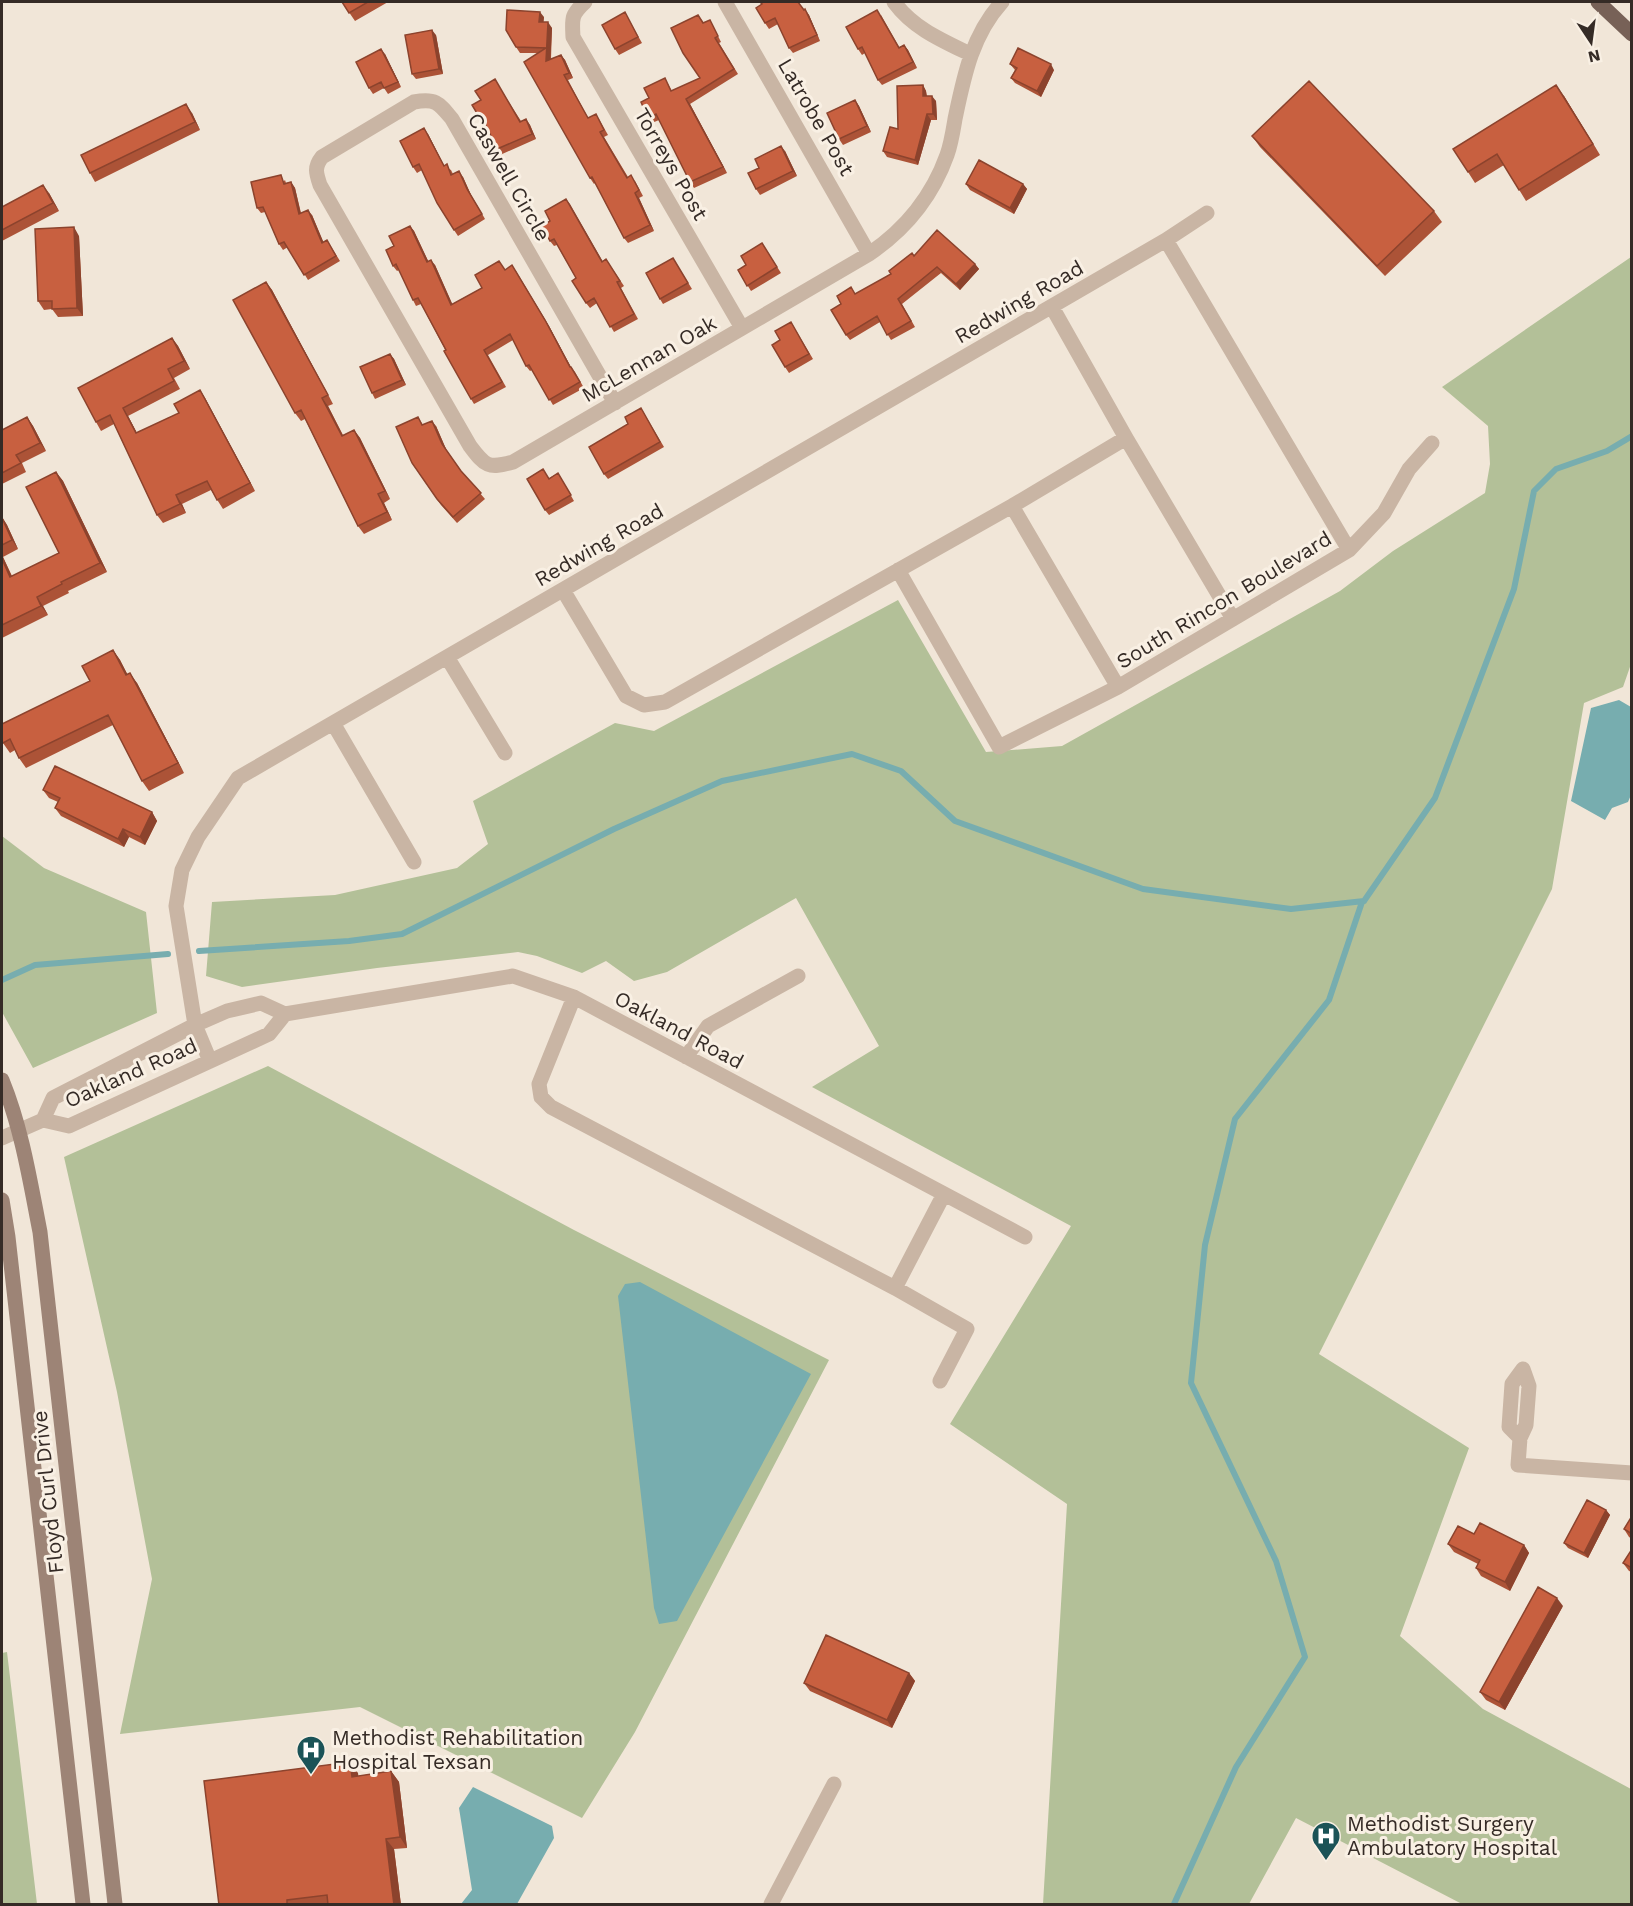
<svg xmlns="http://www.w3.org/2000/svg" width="1633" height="1906" font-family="'Work Sans',sans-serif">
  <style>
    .green { fill: #b3c098 }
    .water { fill: #77adaf }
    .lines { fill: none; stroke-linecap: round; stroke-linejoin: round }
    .stream { stroke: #77adaf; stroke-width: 6 }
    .street { stroke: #c9b5a4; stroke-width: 15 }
    .secondary { stroke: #9d8476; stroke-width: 15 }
    .primary { stroke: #776157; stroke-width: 15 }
    .wall { fill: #ac5337 }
    .shaded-wall { fill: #8c432d }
    .building { fill: #c86040; stroke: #8c432d; stroke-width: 1.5 }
    .labels { text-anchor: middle; stroke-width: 6; stroke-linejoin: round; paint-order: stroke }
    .street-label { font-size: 21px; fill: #352b26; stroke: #f9f0e4 }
    .poi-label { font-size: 21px; fill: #352b26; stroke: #f9f0e4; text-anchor: start }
  </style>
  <rect width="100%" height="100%" fill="#f1e6d8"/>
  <path class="green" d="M 1631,257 L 1631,664 L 1623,687 L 1584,703 L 1552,889 L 1319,1354 L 1469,1448 L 1400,1636 L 1483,1709 L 1631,1789 L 1631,1904 L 1462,1904 L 1296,1818 L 1249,1904 L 1043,1904 L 1067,1504 L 950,1424 L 1071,1226 L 812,1087 L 879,1046 L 796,898 L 667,972 L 634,981 L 606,961 L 582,973 L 537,956 L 518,952 L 377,968 L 242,987 L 206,976 L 212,902 L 335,895 L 457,868 L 488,844 L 473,801 L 615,723 L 654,731 L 898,600 L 986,752 L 1062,746 L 1340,591 L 1393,551 L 1485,493 L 1490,464 L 1488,426 L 1442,387 Z
    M 2,836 L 44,868 L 146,912 L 157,1013 L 33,1068 L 2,1012 Z
    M 268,1066 L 574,1230 L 829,1360 L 635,1732 L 582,1818 L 360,1707 L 120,1734 L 152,1579 L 117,1392 L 64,1157 Z
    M 7,1652 L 37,1904 L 2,1904 L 2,1653 Z"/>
  <path class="water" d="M 1619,700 L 1631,707 L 1631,795 L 1628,802 L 1612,808 L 1605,820 L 1571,801 L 1591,708 Z
    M 640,1282 L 811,1374 L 677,1621 L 659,1624 L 654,1608 L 618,1296 L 625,1284 Z
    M 473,1787 L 552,1826 L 554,1838 L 517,1904 L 461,1904 L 472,1890 L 459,1808 Z"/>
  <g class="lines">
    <path class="stream" d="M 199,951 L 349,941 L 402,934 L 614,829 L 722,781 L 852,754 L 901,771 L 955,821 L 1143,889 L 1291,909 L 1364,901
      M 2,980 L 35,965 L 168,954
      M 1174,1904 L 1236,1767 L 1305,1657 L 1276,1561 L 1191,1383 L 1205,1245 L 1235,1119 L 1329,1000 L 1362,902 L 1364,901 L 1435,798 L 1514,589 L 1534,491 L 1556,469 L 1607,451 L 1632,436"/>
    <path class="street" d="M 585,2 C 571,15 572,18 573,37 L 742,328
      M 725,2 L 869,254
      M 894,2 C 913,28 941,40 970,54
      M 1166,240 L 1349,550
      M 1052,307 L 1126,438 L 1233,619
      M 615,403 L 452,119 C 439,103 436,98 414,102 L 322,157 C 314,167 316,173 320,185 L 470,446 C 485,466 488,469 513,462 L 869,254 C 906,229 932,197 947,155 C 951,144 953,131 955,119 C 964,76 972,35 1002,2
      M 1012,506 L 1118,687
      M 898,570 L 999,747 L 1118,687 L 1349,550 L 1384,513 L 1409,469 L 1432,443
      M 563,590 L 626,696 L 644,705 L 665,702 L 1012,506 L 1126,438
      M 447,657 L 505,753
      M 333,723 L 414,862
      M 574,997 L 539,1084 L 541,1097 L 551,1107 L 895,1288 L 944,1194
      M 686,1057 L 708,1026 L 798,976
      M 210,1061 L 195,1025 L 176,906 L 182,870 L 198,837 L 238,778 L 1166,240 L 1207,213
      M 43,1120 L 53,1098 L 195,1025 L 227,1011 L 261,1003 L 285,1014 L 513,976 L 574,997 L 1025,1237
      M 43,1120 L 69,1126 L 269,1034 L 285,1014
      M 2,1138 L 43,1120
      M 895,1288 L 967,1329 L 940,1381
      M 1523,1369 L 1529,1386 L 1526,1425 L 1520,1438 L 1518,1465 L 1632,1473
      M 1520,1438 L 1509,1427 L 1512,1384 L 1523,1369
      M 771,1904 L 834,1784"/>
    <path class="secondary" d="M 2,1080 C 22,1129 30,1181 40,1232 L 115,1904
      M 2,1200 L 8,1237 L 83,1904"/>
    <path class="primary" d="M 1598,2 L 1632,34"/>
  </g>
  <path class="wall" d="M 342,2 L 388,2 L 355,21 Z
    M 762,4 L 804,10 L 809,15 L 820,41 L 793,53 L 789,48 L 778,24 L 769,29 L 765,23 Z
    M 698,15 L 704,23 L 713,26 L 721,42 L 719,43 L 738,74 L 690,104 L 727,173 L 694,188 L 690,182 L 659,120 L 652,123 L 648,118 L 649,98 L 668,84 L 672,91 L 700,78 Z
    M 881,15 L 899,47 L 904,45 L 908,50 L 917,68 L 882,85 L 878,80 L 865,53 L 862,55 L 858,49 Z
    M 544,17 L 543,22 L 552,28 L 551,59 L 561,55 L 565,60 L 573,78 L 568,80 L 588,118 L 599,119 L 608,135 L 604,137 L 628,177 L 635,181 L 643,196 L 639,198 L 654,231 L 628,243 L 624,238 L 595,183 L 594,184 L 590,178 L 537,53 L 520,53 L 516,47 Z
    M 628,18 L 642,43 L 619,55 L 615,49 Z
    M 436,35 L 443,74 L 416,79 L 412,74 Z
    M 385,54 L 401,87 L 388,94 L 384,88 L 373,94 L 369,88 Z
    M 1010,64 L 1054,70 L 1041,97 L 1015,83 L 1011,78 L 1015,70 Z
    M 498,85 L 521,121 L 526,119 L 530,125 L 536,139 L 500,155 L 497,149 L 486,125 L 485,126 L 481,120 L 481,100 Z
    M 923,85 L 926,91 L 927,96 L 936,101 L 937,120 L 931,120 L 918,165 L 887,157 L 883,151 L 898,129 Z
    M 1564,96 L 1600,155 L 1526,201 L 1504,165 L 1475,183 L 1468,172 Z
    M 855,100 L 859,106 L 871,132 L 843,145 L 839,139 Z
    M 192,113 L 200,130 L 95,182 L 90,173 Z
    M 428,134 L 444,166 L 451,170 L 453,174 L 463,177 L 471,195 L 485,219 L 458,236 L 454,230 L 422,170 L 417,173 L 413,167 Z
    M 1252,136 L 1434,211 L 1442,222 L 1385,276 L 1260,147 Z
    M 785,151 L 797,176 L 760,195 L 756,189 L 759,168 Z
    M 285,180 L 286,183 L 291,182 L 295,188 L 301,213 L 312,215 L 323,242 L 327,240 L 340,261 L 308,280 L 288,247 L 283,250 L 279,244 L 265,212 L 261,213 L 257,208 Z
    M 966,184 L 1023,184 L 1027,189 L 1014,214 L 970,190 Z
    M 49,193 L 59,211 L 2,241 L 2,207 Z
    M 566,199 L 602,261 L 606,259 L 624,286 L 621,288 L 638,319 L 614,332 L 597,303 L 590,308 L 586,303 L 576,278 L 557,245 L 554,246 L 550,241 L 550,221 Z
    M 410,226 L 414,231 L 428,261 L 435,265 L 452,304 L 482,288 L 505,270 L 516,271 L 549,326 L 571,367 L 575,372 L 584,388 L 553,405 L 532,370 L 530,371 L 526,366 L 513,340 L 488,355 L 506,387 L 474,404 L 471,399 L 421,304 L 416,306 L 413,300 L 399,270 L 397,271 L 393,266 L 394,246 Z
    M 79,236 L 83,316 L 58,317 L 52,309 L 44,310 L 38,301 Z
    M 762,243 L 781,273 L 751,291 L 738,270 L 746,265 Z
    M 914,256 L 975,264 L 979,269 L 960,290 L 941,273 L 902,304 L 915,327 L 891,340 L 880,322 L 850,340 L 846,335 L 841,304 L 856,294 L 891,274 Z
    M 673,258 L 692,289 L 663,304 L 660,299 Z
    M 266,282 L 272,290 L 333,404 L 328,406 L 343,435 L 354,430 L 360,438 L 390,499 L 384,503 L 392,520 L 364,534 L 358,526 L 305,419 L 301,421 L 295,413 Z
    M 791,322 L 813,359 L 789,373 L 785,367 L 780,340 Z
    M 172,338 L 178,346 L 190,369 L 174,378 L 180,389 L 128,416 L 137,433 L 179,413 L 200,390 L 205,398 L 255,491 L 223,509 L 211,490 L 182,504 L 186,513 L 163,523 L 157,515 L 114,424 L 101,431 L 96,422 Z
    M 390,354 L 394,359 L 406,385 L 375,399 L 372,393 Z
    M 641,408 L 664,447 L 608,479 L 604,474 Z
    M 27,417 L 33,426 L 46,451 L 22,463 L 26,472 L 2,484 L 2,430 Z
    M 418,417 L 423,425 L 436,426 L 446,449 L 461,471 L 485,499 L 457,523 L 441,505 L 412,463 Z
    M 56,472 L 63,481 L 107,572 L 68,591 L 69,593 L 43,606 L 48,615 L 2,638 L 2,517 L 7,525 L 18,549 L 3,557 L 12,576 L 59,553 Z
    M 558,473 L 574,501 L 549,515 L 545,510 L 549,478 Z
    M 113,650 L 120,660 L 127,674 L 137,683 L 184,773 L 149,791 L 142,781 L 113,725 L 26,768 L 19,758 L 15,750 L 10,753 L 3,743 L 90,681 Z
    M 43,790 L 152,812 L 157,821 L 145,845 L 129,837 L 124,847 L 61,816 L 55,808 L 58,802 L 49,798 Z
    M 1606,1510 L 1610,1515 L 1588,1558 L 1568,1548 L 1564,1543 Z
    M 1632,1516 L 1632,1539 L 1629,1537 L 1624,1529 Z
    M 1474,1534 L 1524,1545 L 1529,1553 L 1510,1591 L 1481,1576 L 1476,1568 L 1478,1564 L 1454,1552 L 1448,1544 Z
    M 1632,1549 L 1632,1572 L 1629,1571 L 1623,1563 Z
    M 1563,1606 L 1505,1710 L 1486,1700 L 1480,1692 Z
    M 909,1673 L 915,1681 L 892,1728 L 810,1691 L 804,1683 Z
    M 391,1771 L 399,1782 L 407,1848 L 394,1849 L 401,1905 L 219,1905 L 358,1773 L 358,1776 Z"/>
  <path class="shaded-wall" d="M 805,9 L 809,15 L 820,41 L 817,35 Z
    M 540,12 L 544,17 L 543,28 L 539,22 Z
    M 548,22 L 552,28 L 550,66 L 546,61 Z
    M 432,30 L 436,35 L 443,74 L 439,69 Z
    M 904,45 L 908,50 L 917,68 L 913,62 Z
    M 381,49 L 385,54 L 401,87 L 398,82 Z
    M 561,55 L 565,60 L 573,78 L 569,73 Z
    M 1051,64 L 1054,70 L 1041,97 L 1037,91 Z
    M 923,85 L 926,91 L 927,102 L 923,96 Z
    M 1556,85 L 1564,96 L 1600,155 L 1593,144 Z
    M 932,96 L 936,101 L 937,120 L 933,114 Z
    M 686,99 L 690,104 L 727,173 L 723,167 Z
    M 855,100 L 859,106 L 871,132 L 867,126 Z
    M 186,104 L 192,113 L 200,130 L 195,122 Z
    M 927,114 L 931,120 L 918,165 L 915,160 Z
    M 526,119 L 530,125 L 536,139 L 532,134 Z
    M 424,128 L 428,134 L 447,171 L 444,166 Z
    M 781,146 L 785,151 L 797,176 L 793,171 Z
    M 459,171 L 463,177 L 471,195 L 485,219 L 467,189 Z
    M 291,182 L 295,188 L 302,219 L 299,214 Z
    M 1023,184 L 1027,189 L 1014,214 L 1010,208 Z
    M 43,185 L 49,193 L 59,211 L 53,203 Z
    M 635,193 L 639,198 L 654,231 L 650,225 Z
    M 566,199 L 570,204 L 606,267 L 602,262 Z
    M 308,210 L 312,215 L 326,248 L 322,243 Z
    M 410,226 L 414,231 L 431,267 L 427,262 Z
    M 74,227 L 79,236 L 83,316 L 77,308 Z
    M 431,260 L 435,265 L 455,310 L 451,305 Z
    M 975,264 L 979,269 L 960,290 L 956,284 Z
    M 512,265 L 549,326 L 574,373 L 570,367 Z
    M 266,282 L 272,290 L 333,404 L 328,395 Z
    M 172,338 L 178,346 L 190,369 L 184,361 Z
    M 390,354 L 394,359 L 406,385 L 402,380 Z
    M 200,390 L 205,398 L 255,491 L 250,483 Z
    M 322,398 L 328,406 L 347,444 L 342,436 Z
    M 123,408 L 128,416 L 141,441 L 136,433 Z
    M 27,417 L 33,426 L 46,451 L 40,443 Z
    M 432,421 L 436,426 L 446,449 L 442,444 Z
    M 354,430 L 360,438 L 390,499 L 385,491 Z
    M 56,472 L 63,481 L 107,572 L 100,563 Z
    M 378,494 L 384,503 L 392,520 L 387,512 Z
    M 176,495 L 182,504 L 186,513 L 180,504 Z
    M 2,517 L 7,525 L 18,549 L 12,540 Z
    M 2,555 L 3,557 L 16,586 L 10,577 L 2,559 Z
    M 37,597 L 43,606 L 48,615 L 41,606 Z
    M 113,650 L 120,660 L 133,685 L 126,675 Z
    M 130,673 L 137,683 L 184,773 L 178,763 Z
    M 152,812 L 157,821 L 145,845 L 140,837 Z
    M 123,829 L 129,837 L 124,847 L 118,839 Z
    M 1606,1510 L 1610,1515 L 1588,1558 L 1584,1553 Z
    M 1524,1545 L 1529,1553 L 1510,1591 L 1505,1582 Z
    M 1557,1598 L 1563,1606 L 1505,1710 L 1499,1702 Z
    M 909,1673 L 915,1681 L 892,1728 L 887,1720 Z
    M 350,1762 L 358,1773 L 360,1788 L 352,1777 Z
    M 391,1771 L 399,1782 L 407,1848 L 400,1837 Z
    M 386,1839 L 394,1849 L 401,1905 L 394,1905 Z"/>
  <path class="building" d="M 342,2 L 368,2 L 349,13 Z
    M 760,2 L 798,2 L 804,10 L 805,9 L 817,35 L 789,48 L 775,18 L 765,23 L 756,8 L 762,4 Z
    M 507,10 L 540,12 L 539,22 L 548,22 L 546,61 L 561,55 L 569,73 L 564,75 L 588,118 L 596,114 L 604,130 L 600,132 L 627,178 L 631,175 L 639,190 L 635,193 L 650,225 L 624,238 L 592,177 L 590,178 L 524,62 L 546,48 L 516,47 L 506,30 Z
    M 877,10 L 899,48 L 904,45 L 913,62 L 878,80 L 862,47 L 858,49 L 846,27 Z
    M 625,12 L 638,37 L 615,49 L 602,25 Z
    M 698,15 L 703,23 L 710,20 L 718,36 L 715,38 L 734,69 L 686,99 L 723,167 L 690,182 L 656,114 L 648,118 L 641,102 L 649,98 L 644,88 L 665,78 L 671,91 L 700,78 L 683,53 L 671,28 Z
    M 432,30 L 439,69 L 412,74 L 405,35 Z
    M 1018,48 L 1051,64 L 1037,91 L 1011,78 L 1017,68 L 1010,64 Z
    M 381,49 L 398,82 L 384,88 L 381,82 L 369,88 L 356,62 Z
    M 495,79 L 520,122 L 526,119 L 532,134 L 497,149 L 483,119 L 481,120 L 472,105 L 481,100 L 475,91 Z
    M 1309,81 L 1434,211 L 1377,266 L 1252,136 Z
    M 923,85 L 923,96 L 932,96 L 933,114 L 927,114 L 915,160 L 883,151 L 890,127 L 898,129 L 897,86 Z
    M 1556,85 L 1593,144 L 1519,190 L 1497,154 L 1468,172 L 1453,149 Z
    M 855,100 L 867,126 L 839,139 L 827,113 Z
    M 186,104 L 195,122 L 90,173 L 81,155 Z
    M 424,128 L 444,166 L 447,164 L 451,175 L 459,171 L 467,189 L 482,214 L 454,230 L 437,203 L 419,164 L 413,167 L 400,141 Z
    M 781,146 L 793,171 L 756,189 L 748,173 L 759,168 L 755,159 Z
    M 979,160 L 1023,184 L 1010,208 L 966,184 Z
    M 281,175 L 284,184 L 291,182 L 299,214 L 308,210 L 322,243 L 327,240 L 336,256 L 304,275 L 284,242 L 279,244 L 263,207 L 257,208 L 251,182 Z
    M 43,185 L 53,203 L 2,230 L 2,207 Z
    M 566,199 L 602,262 L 606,259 L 620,281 L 617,282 L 634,314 L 610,327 L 594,298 L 586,303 L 572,281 L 576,278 L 554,239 L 550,241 L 542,226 L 550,221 L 545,211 Z
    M 410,226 L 427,262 L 431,260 L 451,305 L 482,288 L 475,275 L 499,261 L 505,270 L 512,265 L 545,320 L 570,367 L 571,367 L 580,382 L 549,400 L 529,365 L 526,366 L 510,334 L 484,350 L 502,382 L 471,399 L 444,351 L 446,350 L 418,298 L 413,300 L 396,264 L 393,266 L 386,250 L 394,246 L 389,236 Z
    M 74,227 L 77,308 L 52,309 L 52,301 L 38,301 L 35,229 Z
    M 937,230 L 975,264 L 956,284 L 937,267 L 898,299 L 911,321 L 887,335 L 877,316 L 846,335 L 831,310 L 841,304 L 837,296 L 851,287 L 855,294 L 891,274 L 889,271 L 912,253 L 914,256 Z
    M 762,243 L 777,267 L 747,286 L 738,270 L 746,265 L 741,256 Z
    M 673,258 L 688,283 L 660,299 L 646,273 Z
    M 266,282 L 328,395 L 322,398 L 342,436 L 354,430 L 385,491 L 378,494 L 387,512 L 358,526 L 301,410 L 295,413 L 233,300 Z
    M 791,322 L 809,354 L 785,367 L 772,345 L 780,340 L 775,331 Z
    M 172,338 L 184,361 L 168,369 L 174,381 L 123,408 L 136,433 L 179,413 L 174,404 L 200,390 L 250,483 L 217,500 L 207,481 L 176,495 L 180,504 L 157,515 L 110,415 L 96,422 L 78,388 Z
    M 390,354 L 402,380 L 372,393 L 360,367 Z
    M 641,408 L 660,442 L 604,474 L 589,447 L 628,424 L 625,417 Z
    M 27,417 L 40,443 L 16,455 L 21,463 L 2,473 L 2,430 Z
    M 418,417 L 422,425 L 432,421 L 442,444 L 461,471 L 481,493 L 453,517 L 437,499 L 412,463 L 396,427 Z
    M 543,469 L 549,479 L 558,473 L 571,495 L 545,510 L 527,479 Z
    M 56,472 L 100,563 L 61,582 L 62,584 L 37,597 L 41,606 L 2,625 L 2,559 L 10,577 L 59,553 L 26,487 Z
    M 2,518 L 12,540 L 2,545 Z
    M 113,650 L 126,675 L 130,673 L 178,763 L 142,781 L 108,715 L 19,758 L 10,739 L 3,743 L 2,741 L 2,724 L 90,681 L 82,666 Z
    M 55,766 L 152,812 L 140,837 L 123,829 L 118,839 L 55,808 L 60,798 L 43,790 Z
    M 1587,1500 L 1606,1510 L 1584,1553 L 1564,1543 Z
    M 1632,1516 L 1632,1534 L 1624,1529 Z
    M 1480,1523 L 1524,1545 L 1505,1582 L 1476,1568 L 1480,1560 L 1448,1544 L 1458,1526 L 1474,1534 Z
    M 1632,1549 L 1632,1568 L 1623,1563 Z
    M 1538,1587 L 1557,1598 L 1499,1702 L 1480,1692 Z
    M 826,1635 L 909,1673 L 887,1720 L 804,1683 Z
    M 350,1762 L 352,1777 L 391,1771 L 400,1837 L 386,1839 L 394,1905 L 328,1905 L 327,1895 L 287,1900 L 287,1905 L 219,1905 L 204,1781 Z"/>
  <defs>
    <g id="hospital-pin" transform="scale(1.5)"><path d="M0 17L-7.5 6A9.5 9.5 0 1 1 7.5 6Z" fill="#1b5357" stroke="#f9f0e4"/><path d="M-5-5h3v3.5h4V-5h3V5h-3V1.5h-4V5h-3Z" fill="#fff"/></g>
  </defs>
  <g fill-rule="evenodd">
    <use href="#hospital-pin" x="311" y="1750"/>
    <use href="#hospital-pin" x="1326" y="1836"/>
  </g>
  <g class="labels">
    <g class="street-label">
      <text transform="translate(816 117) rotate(60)" y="7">Latrobe Post</text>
      <text transform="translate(671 164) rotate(60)" y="7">Torreys Post</text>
      <text transform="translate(509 177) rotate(60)" y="7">Caswell Circle</text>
      <text transform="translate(1019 302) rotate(-30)" y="7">Redwing Road</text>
      <text transform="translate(649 359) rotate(-30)" y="7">McLennan Oak</text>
      <text transform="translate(599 545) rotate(-30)" y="7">Redwing Road</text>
      <text transform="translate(1224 600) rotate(-31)" y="7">South Rincon Boulevard</text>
      <text transform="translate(679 1030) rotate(28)" y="7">Oakland Road</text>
      <text transform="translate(131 1073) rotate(-24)" y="7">Oakland Road</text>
      <text transform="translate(48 1492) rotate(-96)" y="7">Floyd Curl Drive</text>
    </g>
    <g class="poi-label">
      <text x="332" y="1745">Methodist Rehabilitation<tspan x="332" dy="24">Hospital Texsan</tspan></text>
      <text x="1347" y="1831">Methodist Surgery<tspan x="1347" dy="24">Ambulatory Hospital</tspan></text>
    </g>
  </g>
  <rect width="1633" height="1906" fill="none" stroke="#352b26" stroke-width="6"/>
  <g transform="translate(1591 42) rotate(167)" stroke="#f9f0e4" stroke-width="4.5" paint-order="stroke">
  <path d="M0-4.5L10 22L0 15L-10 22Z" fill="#352b26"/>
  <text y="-9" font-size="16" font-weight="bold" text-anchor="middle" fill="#352b26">N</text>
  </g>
</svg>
